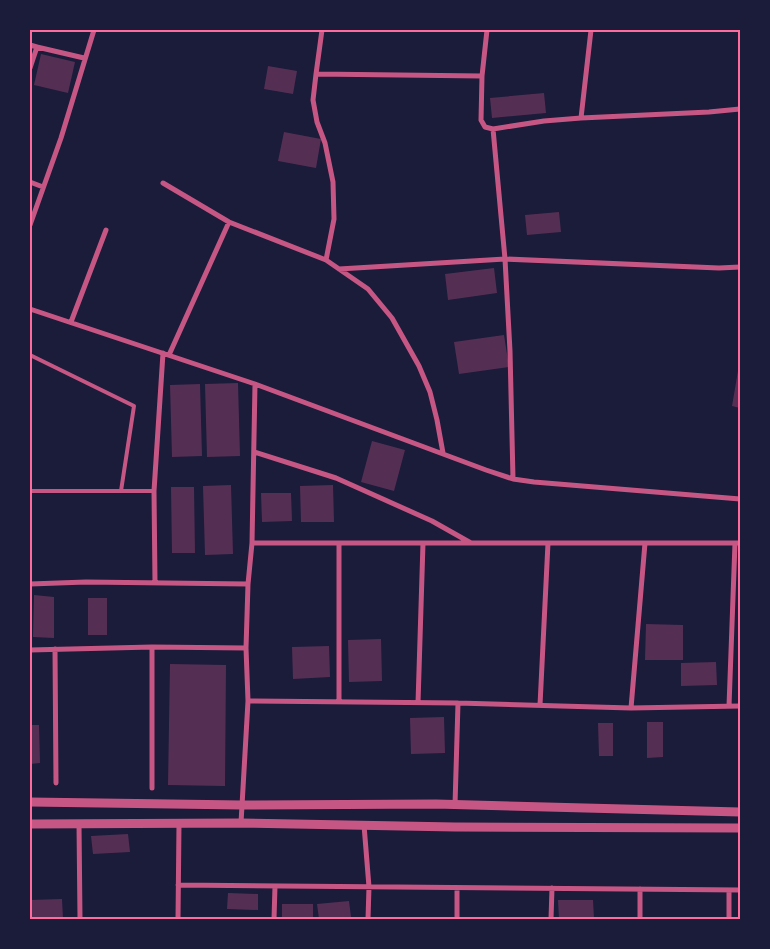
<svg xmlns="http://www.w3.org/2000/svg" width="770" height="949" font-family="'Varela Round',sans-serif">
  <style>
    .building { fill: #542f53 }
    .lines { fill: none; stroke-linecap: round; stroke-linejoin: round }
    .service { stroke: #c65784; stroke-width: 4 }
    .minor { stroke: #c65784; stroke-width: 5 }
    .tertiary { stroke: #c65784; stroke-width: 9 }
    .neatline { fill: none; stroke: #ff6b9d; stroke-width: 2 }
  </style>
  <rect width="100%" height="100%" fill="#1b1b3a"/>
  <path class="building" d="M 41,54 L 75,62 L 68,93 L 34,85 Z
    M 268,66 L 297,71 L 293,94 L 264,89 Z
    M 544,93 L 546,113 L 492,118 L 490,98 Z
    M 284,132 L 321,139 L 316,168 L 278,161 Z
    M 559,212 L 561,232 L 527,235 L 525,215 Z
    M 494,268 L 497,293 L 448,300 L 445,274 Z
    M 504,335 L 509,367 L 459,374 L 454,342 Z
    M 739,365 L 740,365 L 740,408 L 732,406 Z
    M 238,383 L 240,456 L 207,457 L 205,384 Z
    M 200,384 L 202,456 L 172,457 L 170,385 Z
    M 738,431 L 740,431 L 740,478 L 738,478 Z
    M 372,441 L 405,450 L 394,491 L 361,482 Z
    M 231,485 L 233,554 L 205,555 L 203,486 Z
    M 333,485 L 334,522 L 301,522 L 300,486 Z
    M 171,487 L 194,487 L 195,553 L 172,553 Z
    M 261,493 L 291,493 L 292,521 L 262,522 Z
    M 34,595 L 54,597 L 54,638 L 33,637 Z
    M 88,598 L 107,598 L 107,635 L 88,635 Z
    M 646,624 L 683,625 L 683,660 L 645,660 Z
    M 381,639 L 382,681 L 349,682 L 348,640 Z
    M 329,646 L 330,677 L 293,679 L 292,647 Z
    M 716,662 L 717,685 L 681,686 L 681,663 Z
    M 170,664 L 226,665 L 225,786 L 168,785 Z
    M 444,717 L 445,753 L 411,754 L 410,718 Z
    M 647,722 L 663,722 L 663,757 L 647,758 Z
    M 598,723 L 613,723 L 613,756 L 599,756 Z
    M 30,725 L 39,725 L 40,763 L 30,764 Z
    M 128,834 L 130,852 L 93,854 L 91,836 Z
    M 228,893 L 258,894 L 258,910 L 227,909 Z
    M 62,899 L 63,919 L 30,919 L 30,900 Z
    M 558,900 L 593,900 L 594,919 L 559,919 Z
    M 349,901 L 351,917 L 336,919 L 319,919 L 317,904 Z
    M 282,904 L 313,904 L 313,919 L 282,919 Z"/>
  <g class="lines">
    <path class="service" d="M 30,355 L 134,406 L 121,491
      M 30,491 L 154,491"/>
    <path class="minor" d="M 322,30 L 316,74 L 482,76
      M 487,30 L 482,76 L 481,120 L 485,127 L 493,129 L 505,259 L 510,351 L 513,479
      M 591,30 L 581,118 L 709,112 L 740,109
      M 30,45 L 37,47 L 30,68
      M 37,47 L 84,58
      M 316,74 L 313,100 L 317,122 L 325,143 L 333,182 L 334,219 L 326,260
      M 493,129 L 544,121 L 581,118
      M 30,182 L 43,187
      M 163,183 L 229,222 L 326,260 L 368,289 L 392,318 L 419,366 L 430,392 L 437,420 L 443,453
      M 30,225 L 61,138 L 94,30
      M 339,269 L 505,259 L 719,268 L 740,267
      M 30,309 L 255,384
      M 71,322 L 106,230
      M 169,355 L 229,222
      M 254,452 L 336,478 L 432,521 L 471,543
      M 252,543 L 740,543
      M 155,582 L 154,491 L 163,353
      M 30,584 L 86,582 L 248,584
      M 152,647 L 152,788
      M 55,649 L 56,783
      M 30,650 L 152,647 L 246,648
      M 248,701 L 458,703 L 631,708 L 740,706
      M 339,701 L 339,544
      M 418,703 L 423,543
      M 540,705 L 548,543
      M 729,706 L 735,543
      M 631,708 L 645,543
      M 455,805 L 458,703
      M 241,823 L 248,701 L 246,648 L 248,584 L 252,543 L 255,384 L 486,470 L 513,479 L 534,482 L 740,499
      M 79,824 L 80,919
      M 364,825 L 369,887 L 368,919
      M 178,885 L 740,890
      M 178,919 L 179,824
      M 274,919 L 275,886
      M 457,919 L 457,888
      M 551,919 L 552,888
      M 640,919 L 640,889
      M 729,919 L 729,890"/>
    <path class="tertiary" d="M 30,802 L 242,805 L 436,804 L 740,812
      M 30,824 L 241,823 L 455,827 L 740,828"/>
  </g>
  <rect width="770" height="949" fill="none" stroke="#1b1b3a" stroke-width="62"/>
  <rect x="31" y="31" width="708" height="887" class="neatline"/>
</svg>
